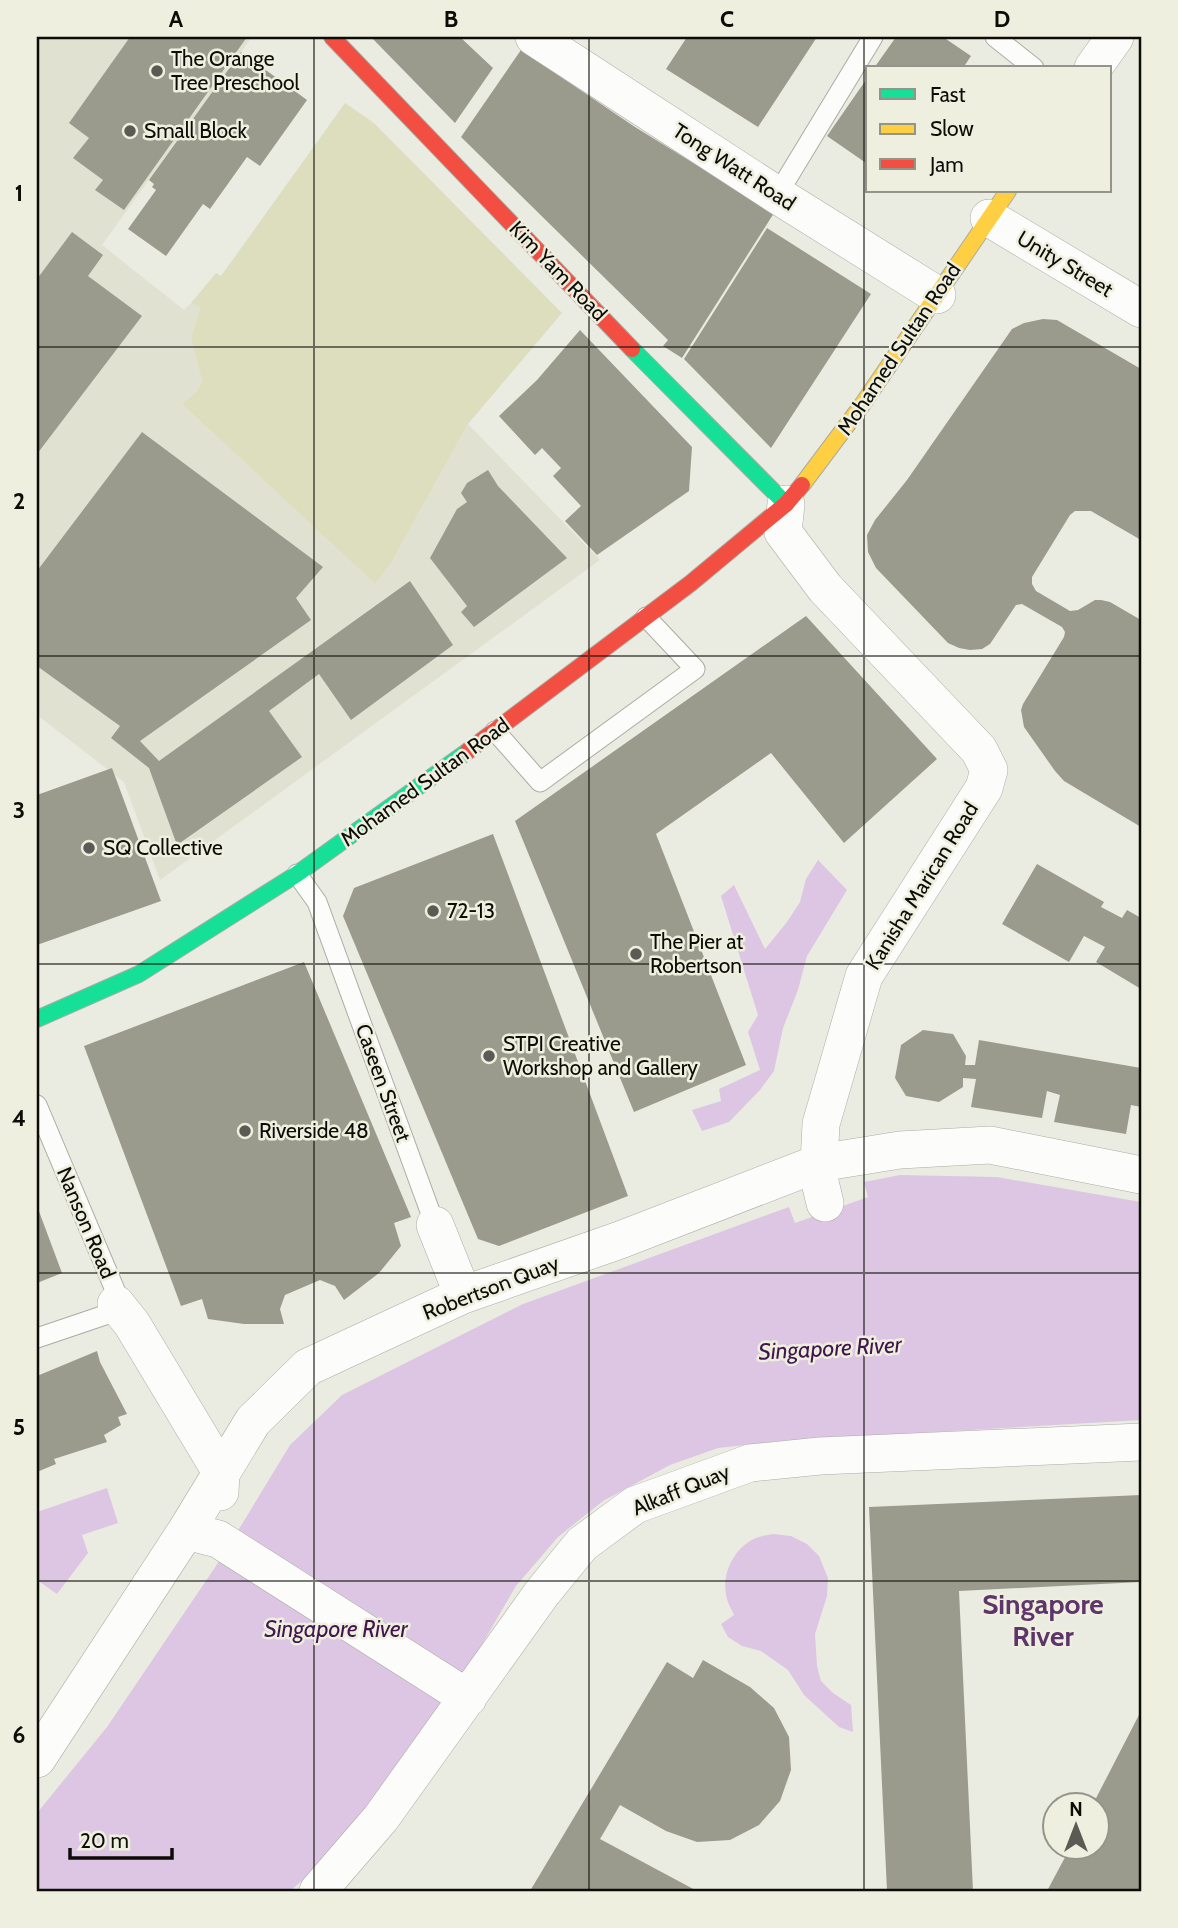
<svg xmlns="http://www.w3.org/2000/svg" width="1178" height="1928" font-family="Cabin,sans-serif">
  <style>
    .built { fill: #e0e1d1 }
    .green { fill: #dddebe }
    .water { fill: #ddc6e3 }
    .building { fill: #9b9b8d }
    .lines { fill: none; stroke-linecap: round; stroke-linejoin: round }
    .lane-casing { stroke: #abaca4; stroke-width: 21 }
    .street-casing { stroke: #abaca4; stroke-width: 38 }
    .fast-casing { stroke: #abaca4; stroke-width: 18 }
    .slow-casing { stroke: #abaca4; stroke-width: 18 }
    .jam-casing { stroke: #abaca4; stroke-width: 18 }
    .lane { stroke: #fcfcfb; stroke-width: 19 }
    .street { stroke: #fcfcfb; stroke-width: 37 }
    .fast { stroke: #16e098; stroke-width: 16 }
    .slow { stroke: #ffcf43; stroke-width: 16 }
    .jam { stroke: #f24e42; stroke-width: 16 }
    .grid { fill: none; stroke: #0d0d08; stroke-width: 2; stroke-opacity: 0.55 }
    .poi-dot { fill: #5a5b54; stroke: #eeefdf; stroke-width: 2.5 }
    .labels { text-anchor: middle; stroke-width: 5; stroke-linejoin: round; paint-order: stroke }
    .poi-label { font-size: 21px; fill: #0d0d08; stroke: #eeefdf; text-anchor: start }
    .street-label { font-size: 21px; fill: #0d0d08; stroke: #eeefdf }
    .water-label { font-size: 23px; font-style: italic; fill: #40164d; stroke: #eeefdf }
    .district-label { font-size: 28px; font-weight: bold; fill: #5e356b; stroke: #eeefdf }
    .neatline { fill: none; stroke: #0d0d08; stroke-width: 2.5 }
    .grid-label { font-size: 23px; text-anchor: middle; font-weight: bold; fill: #0d0d08 }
  </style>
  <rect width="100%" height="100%" fill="#eaece2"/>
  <path class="built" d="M 37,37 L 252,37 L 102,245 L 184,310 L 191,303 L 200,306 L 191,338 L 202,381 L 197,391 L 182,404 L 375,584 L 391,563 L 468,424 L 600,560 L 160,880 L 124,782 L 37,715 Z"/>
  <path class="green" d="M 345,103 L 374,123 L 562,313 L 468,424 L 391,563 L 375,584 L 182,404 L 197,391 L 202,381 L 191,338 L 200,307 L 191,303 L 216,273 L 221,276 Z"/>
  <path class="water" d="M 818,860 L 847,890 L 807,956 L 798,990 L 783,1028 L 774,1071 L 760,1090 L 729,1122 L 702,1131 L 692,1110 L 721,1101 L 719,1089 L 760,1070 L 748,1032 L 758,1015 L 721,896 L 734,885 L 765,949 L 787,922 L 800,902 L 806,879 Z
    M 900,1175 L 997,1177 L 1141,1202 L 1141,1420 L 781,1441 L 718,1448 L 670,1465 L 603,1501 L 558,1537 L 516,1586 L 446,1706 L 320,1865 L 290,1891 L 37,1891 L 37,1813 L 107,1727 L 222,1557 L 290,1445 L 342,1395 L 523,1304 L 789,1207 L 795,1223 L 868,1197 L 864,1182 Z
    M 107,1488 L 118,1523 L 82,1535 L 88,1553 L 57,1594 L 37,1580 L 37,1512 Z
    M 773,1534 L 791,1536 L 807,1544 L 819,1556 L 828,1578 L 827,1596 L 815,1634 L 817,1666 L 821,1681 L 833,1693 L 851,1705 L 853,1732 L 839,1727 L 804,1695 L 788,1670 L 761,1651 L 742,1646 L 728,1637 L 721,1624 L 734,1615 C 732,1610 728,1604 727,1599 C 720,1575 734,1547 756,1538 C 761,1536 767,1535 773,1534 Z"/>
  <path class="building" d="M 130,37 L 247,37 L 124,210 L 95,190 L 103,180 L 73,158 L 89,138 L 69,123 Z
    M 371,37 L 460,37 L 493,68 L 455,123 Z
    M 687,37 L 817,37 L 758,127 L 666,69 Z
    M 896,37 L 943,37 L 971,56 L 963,68 L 874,68 Z
    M 521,50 L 635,127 L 774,213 L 682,358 L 663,346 L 668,340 L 461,137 Z
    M 241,52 L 307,100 L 260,166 L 247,157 L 210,209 L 203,204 L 166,256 L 128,229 L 156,190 L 152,187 L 154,184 L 149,180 Z
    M 868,77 L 868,160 L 866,163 L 827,136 Z
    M 767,228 L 871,294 L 771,448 L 684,359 Z
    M 72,232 L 103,255 L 88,276 L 142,316 L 37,454 L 37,279 Z
    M 1043,319 L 1057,320 L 1141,369 L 1141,540 L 1091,511 L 1075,511 L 1070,515 L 1032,577 L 1032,584 L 1036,591 L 1070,611 L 1078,610 L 1095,600 L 1101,600 L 1110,602 L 1141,620 L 1141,827 L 1064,781 L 1055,771 L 1024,727 L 1021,710 L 1023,704 L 1064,637 L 1065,632 L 1062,627 L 1022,604 L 1016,605 L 990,644 L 982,649 L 970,650 L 959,648 L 948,643 L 876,568 L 868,552 L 867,535 L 875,520 L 907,480 L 1012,329 L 1024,323 Z
    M 580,330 L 692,447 L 689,491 L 597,555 L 565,521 L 581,506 L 553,476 L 561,468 L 542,448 L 535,455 L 499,416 L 537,380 Z
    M 142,432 L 323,567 L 296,598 L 311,620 L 140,741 L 159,761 L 410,581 L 453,645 L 351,720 L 319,674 L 269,711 L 302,757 L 177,845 L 149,768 L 111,738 L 120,726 L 37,666 L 37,571 Z
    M 488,470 L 498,486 L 567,558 L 474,627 L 461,612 L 467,606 L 430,558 L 457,509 L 467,502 L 461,493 L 467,483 Z
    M 806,616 L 937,759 L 844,843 L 771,753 L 656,834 L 746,1065 L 634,1112 L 515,821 Z
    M 112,768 L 161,901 L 37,945 L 37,795 Z
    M 493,834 L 628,1196 L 499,1246 L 478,1239 L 343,916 L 354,888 Z
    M 1037,864 L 1104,902 L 1101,907 L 1122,918 L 1127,910 L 1141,918 L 1141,989 L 1096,962 L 1105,947 L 1084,936 L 1069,962 L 1002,924 Z
    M 304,962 L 411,1217 L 394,1223 L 401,1246 L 379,1273 L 344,1300 L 335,1286 L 320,1280 L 285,1295 L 280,1309 L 284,1324 L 244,1324 L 208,1319 L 202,1299 L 181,1306 L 84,1046 Z
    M 923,1030 L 953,1034 L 966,1056 L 965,1065 L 975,1065 L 979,1040 L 1141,1068 L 1141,1107 L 1131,1105 L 1126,1134 L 1054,1122 L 1060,1095 L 1047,1091 L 1042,1118 L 971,1107 L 976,1079 L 963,1078 L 963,1087 L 939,1102 L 906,1096 L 895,1078 L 901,1045 Z
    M 37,1206 L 62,1273 L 37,1283 Z
    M 97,1351 L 100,1362 L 127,1414 L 118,1417 L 121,1425 L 104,1435 L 107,1442 L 54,1459 L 56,1464 L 37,1472 L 37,1376 Z
    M 1141,1495 L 1141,1582 L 959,1591 L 973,1891 L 887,1891 L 869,1507 Z
    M 703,1660 L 750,1687 L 774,1708 L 789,1737 L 791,1770 L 780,1801 L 759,1825 L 730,1840 L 697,1842 L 666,1831 L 620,1805 L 600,1839 L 697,1891 L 530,1891 L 667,1662 L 693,1678 Z
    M 1141,1711 L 1141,1891 L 1047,1891 L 1070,1848 L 1098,1848 L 1098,1806 L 1092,1806 Z"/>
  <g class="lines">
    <g class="lane-casing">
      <path id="lane" d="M 995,37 L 1034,68
        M 777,195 L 873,37
        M 495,731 L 540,782 L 695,669 L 646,617
        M 297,874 L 317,902 L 435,1225
        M 37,1105 L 115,1290 L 116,1304 L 108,1314 L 37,1338"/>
    </g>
    <g class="street-casing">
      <path id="street" d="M 534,37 L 777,195 L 937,295
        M 1093,68 L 1115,37
        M 989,218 L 1141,309
        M 786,504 L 783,532 L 825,588 L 979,750 L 989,770 L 984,788 L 864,976 L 821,1124 L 819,1163 L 820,1182 L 825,1203
        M 435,1225 L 463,1295
        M 116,1304 L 132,1324 L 221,1472 L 220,1492
        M 186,1531 L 218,1539 L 468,1698
        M 37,1759 L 186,1531 L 253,1421 L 308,1367 L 463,1295 L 620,1240 L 819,1163 L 900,1150 L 990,1145 L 1141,1175
        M 318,1891 L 381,1818 L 542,1593 L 582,1544 L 635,1505 L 750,1463 L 820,1456 L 1141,1442"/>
    </g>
    <g class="fast-casing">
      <path id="fast" d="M 632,349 L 786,504
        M 37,1019 L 139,974 L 297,874 L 468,751"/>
    </g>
    <g class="slow-casing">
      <path id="slow" d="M 802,485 L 862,405 L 1008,191"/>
    </g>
    <g class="jam-casing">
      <path id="jam" d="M 332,37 L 632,349
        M 468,751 L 691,583 L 786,504 L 802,485"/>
    </g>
    <use href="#lane" class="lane"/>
    <use href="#street" class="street"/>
    <use href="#fast" class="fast"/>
    <use href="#slow" class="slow"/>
    <use href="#jam" class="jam"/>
  </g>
  <path class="grid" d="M 314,37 L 314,1891M 589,37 L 589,1891M 864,37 L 864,1891M 37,347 L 1141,347M 37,656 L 1141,656M 37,964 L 1141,964M 37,1273 L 1141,1273M 37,1581 L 1141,1581"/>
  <g class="poi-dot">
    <circle cx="157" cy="71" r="7"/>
    <circle cx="130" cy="131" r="7"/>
    <circle cx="89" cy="848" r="7"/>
    <circle cx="433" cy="911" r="7"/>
    <circle cx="636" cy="954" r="7"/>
    <circle cx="489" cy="1056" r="7"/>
    <circle cx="245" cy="1131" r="7"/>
  </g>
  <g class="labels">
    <g class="poi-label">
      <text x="171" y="66">The Orange<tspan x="171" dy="24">Tree Preschool</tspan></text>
      <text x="144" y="138">Small Block</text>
      <text x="103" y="855">SQ Collective</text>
      <text x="447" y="918">72-13</text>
      <text x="650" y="949">The Pier at<tspan x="650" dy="24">Robertson</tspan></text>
      <text x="503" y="1051">STPI Creative<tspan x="503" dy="24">Workshop and Gallery</tspan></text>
      <text x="259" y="1138">Riverside 48</text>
    </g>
    <g class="street-label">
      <text transform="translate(734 167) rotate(33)" y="7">Tong Watt Road</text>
      <text transform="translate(1065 264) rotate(31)" y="7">Unity Street</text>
      <text transform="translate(558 271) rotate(46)" y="7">Kim Yam Road</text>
      <text transform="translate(899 349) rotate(-56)" y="7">Mohamed Sultan Road</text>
      <text transform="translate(425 782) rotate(-36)" y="7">Mohamed Sultan Road</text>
      <text transform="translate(922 886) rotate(-58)" y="7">Kanisha Marican Road</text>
      <text transform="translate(383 1083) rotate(70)" y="7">Caseen Street</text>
      <text transform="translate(86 1223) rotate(67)" y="7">Nanson Road</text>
      <text transform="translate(491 1288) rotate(-21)" y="7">Robertson Quay</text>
      <text transform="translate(681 1490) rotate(-22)" y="7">Alkaff Quay</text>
    </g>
    <g class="water-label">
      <text transform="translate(830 1348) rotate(-3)" y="8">Singapore River</text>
      <text x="336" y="1637">Singapore River</text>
    </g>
    <g class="district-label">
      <text x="1043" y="1614">Singapore<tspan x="1043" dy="32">River</tspan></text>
    </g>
  </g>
  <rect width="1178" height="1928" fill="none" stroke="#eeefdf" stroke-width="77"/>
  <rect x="866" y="66" width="245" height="126" fill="#eeefdf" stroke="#949589" stroke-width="2"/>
  <rect x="880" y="89" width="35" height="10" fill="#16e098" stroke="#949589" stroke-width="2"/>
  <text x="930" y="102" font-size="21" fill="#0d0d08">Fast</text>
  <rect x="880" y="124" width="35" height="10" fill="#ffcf43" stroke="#949589" stroke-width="2"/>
  <text x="930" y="136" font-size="21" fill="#0d0d08">Slow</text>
  <rect x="880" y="159" width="35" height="10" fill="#f24e42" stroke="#949589" stroke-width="2"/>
  <text x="930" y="172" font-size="21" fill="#0d0d08">Jam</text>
  <g transform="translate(1076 1826)"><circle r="33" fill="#eeefdf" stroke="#949589" stroke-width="2"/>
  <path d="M0-5L12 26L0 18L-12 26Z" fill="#5a5b54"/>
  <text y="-10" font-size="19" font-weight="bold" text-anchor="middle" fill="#0d0d08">N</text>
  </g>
  <path d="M70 1848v10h102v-10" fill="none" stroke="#0d0d08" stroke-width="3.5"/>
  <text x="80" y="1848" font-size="21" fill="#0d0d08" stroke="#eeefdf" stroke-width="5" paint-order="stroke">20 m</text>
  <rect x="38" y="38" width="1102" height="1852" class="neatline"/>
  <g class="grid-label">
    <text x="176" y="27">A</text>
    <text x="451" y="27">B</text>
    <text x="727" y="27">C</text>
    <text x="1002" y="27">D</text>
    <text x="19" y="201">1</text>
    <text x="19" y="509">2</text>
    <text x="19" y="818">3</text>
    <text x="19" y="1126">4</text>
    <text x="19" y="1435">5</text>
    <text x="19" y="1743">6</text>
  </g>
</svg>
